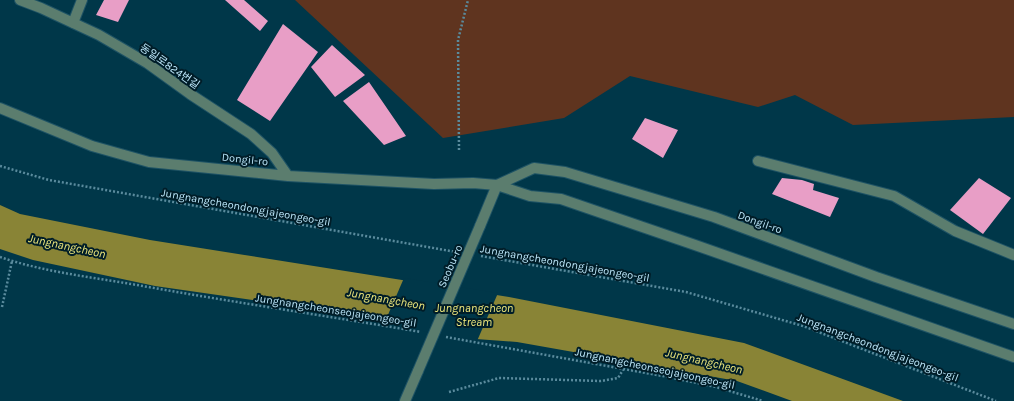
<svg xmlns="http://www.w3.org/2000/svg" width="1014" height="401" font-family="Karla,'Noto Sans KR',sans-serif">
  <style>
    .green { fill: #5f341f }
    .water { fill: #898436 }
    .pier { fill: #003749 }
    .building { fill: #e89ec6 }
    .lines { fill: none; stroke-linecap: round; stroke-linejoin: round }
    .minor-casing { stroke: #1e5365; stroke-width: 12 }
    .path { stroke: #5a8b9d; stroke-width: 2.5; stroke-dasharray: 2 2; stroke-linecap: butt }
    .minor { stroke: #5b7d6e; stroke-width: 10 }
    .minor-bridge-casing { stroke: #1e5365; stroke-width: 12; stroke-linecap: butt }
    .minor-bridge { stroke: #5b7d6e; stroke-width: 10 }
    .labels { text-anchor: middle; stroke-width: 4; stroke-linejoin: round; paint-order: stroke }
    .street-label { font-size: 11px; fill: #bce7fa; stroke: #001d28 }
    .water-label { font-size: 12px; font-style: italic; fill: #eee87d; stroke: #001d28 }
  </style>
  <rect width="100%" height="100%" fill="#003749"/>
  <path class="green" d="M 295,0 L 1014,0 L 1014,117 L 853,125 L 795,95 L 758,107 L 630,76 L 564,118 L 443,138 Z"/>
  <path class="water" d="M 0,205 L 20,214 L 150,240 L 509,297 L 744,343 L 903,401 L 792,401 L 737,381 L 517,342 L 476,339 L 314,309 L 155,286 L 33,260 L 0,249 Z"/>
  <path class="pier" d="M 404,278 L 498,293 L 477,341 L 384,324 Z"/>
  <path class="building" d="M 104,0 L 129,0 L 118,22 L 96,15 Z
    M 225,0 L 244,0 L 268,21 L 260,31 Z
    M 283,24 L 318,52 L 270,121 L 237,100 Z
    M 332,45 L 365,75 L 335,97 L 311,67 Z
    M 369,82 L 406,136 L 384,145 L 343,101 Z
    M 645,118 L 678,130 L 663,158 L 632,139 Z
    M 782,178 L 802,180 L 814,184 L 813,190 L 839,198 L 830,217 L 772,194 Z
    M 979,178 L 1011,198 L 983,234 L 950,210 Z"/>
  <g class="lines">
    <g class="minor-casing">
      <path id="minor" d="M 20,0 L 41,8 L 99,35 L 147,63 L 190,94 L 251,134 L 272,153 L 288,176
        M 73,23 L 82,0
        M 0,108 L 92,146 L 149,162 L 288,176 L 434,184 L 473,183 L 497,185 L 530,196 L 561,199 L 695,245 L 1014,357
        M 758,161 L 894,196 L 955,231 L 1014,255
        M 497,185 L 534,168 L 565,172 L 714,217 L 876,277 L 1014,324
        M 480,226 L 497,185
        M 405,401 L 418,371"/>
    </g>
    <path class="path" d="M 459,150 L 458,40 L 468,0
      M 0,166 L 49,180 L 456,252
      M 481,256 L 686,292 L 803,326 L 996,401
      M 0,257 C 44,272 91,277 137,285 C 232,302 327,316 421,332
      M 2,307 L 12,261
      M 446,337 L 668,377 L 716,387 L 763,401
      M 449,392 L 499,378 L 601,381 L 618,378 L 623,370"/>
    <use href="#minor" class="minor"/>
    <g class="minor-bridge-casing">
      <path id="minor-bridge" d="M 418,371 L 480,226"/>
    </g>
    <use href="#minor-bridge" class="minor-bridge"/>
  </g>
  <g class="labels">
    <g class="street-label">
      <text transform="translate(170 66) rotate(35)" y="4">동일로824번길</text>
      <text transform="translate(245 159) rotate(6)" y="4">Dongil-ro</text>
      <text transform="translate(246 207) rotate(10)" y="4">Jungnangcheondongjajeongeo-gil</text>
      <text transform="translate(760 222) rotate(20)" y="4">Dongil-ro</text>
      <text transform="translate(565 263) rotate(10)" y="4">Jungnangcheondongjajeongeo-gil</text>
      <text transform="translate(450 266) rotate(-67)" y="4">Seobu-ro</text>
      <text transform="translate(336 310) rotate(9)" y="4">Jungnangcheonseojajeongeo-gil</text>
      <text transform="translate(878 347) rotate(21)" y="4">Jungnangcheondongjajeongeo-gil</text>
      <text transform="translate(655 368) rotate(12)" y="4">Jungnangcheonseojajeongeo-gil</text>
    </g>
    <g class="water-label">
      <text transform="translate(67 246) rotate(12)" y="4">Jungnangcheon</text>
      <text transform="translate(386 299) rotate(10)" y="4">Jungnangcheon</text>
      <text x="474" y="312">Jungnangcheon<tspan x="474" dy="14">Stream</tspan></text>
      <text transform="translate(704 361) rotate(13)" y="4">Jungnangcheon</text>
    </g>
  </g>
</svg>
